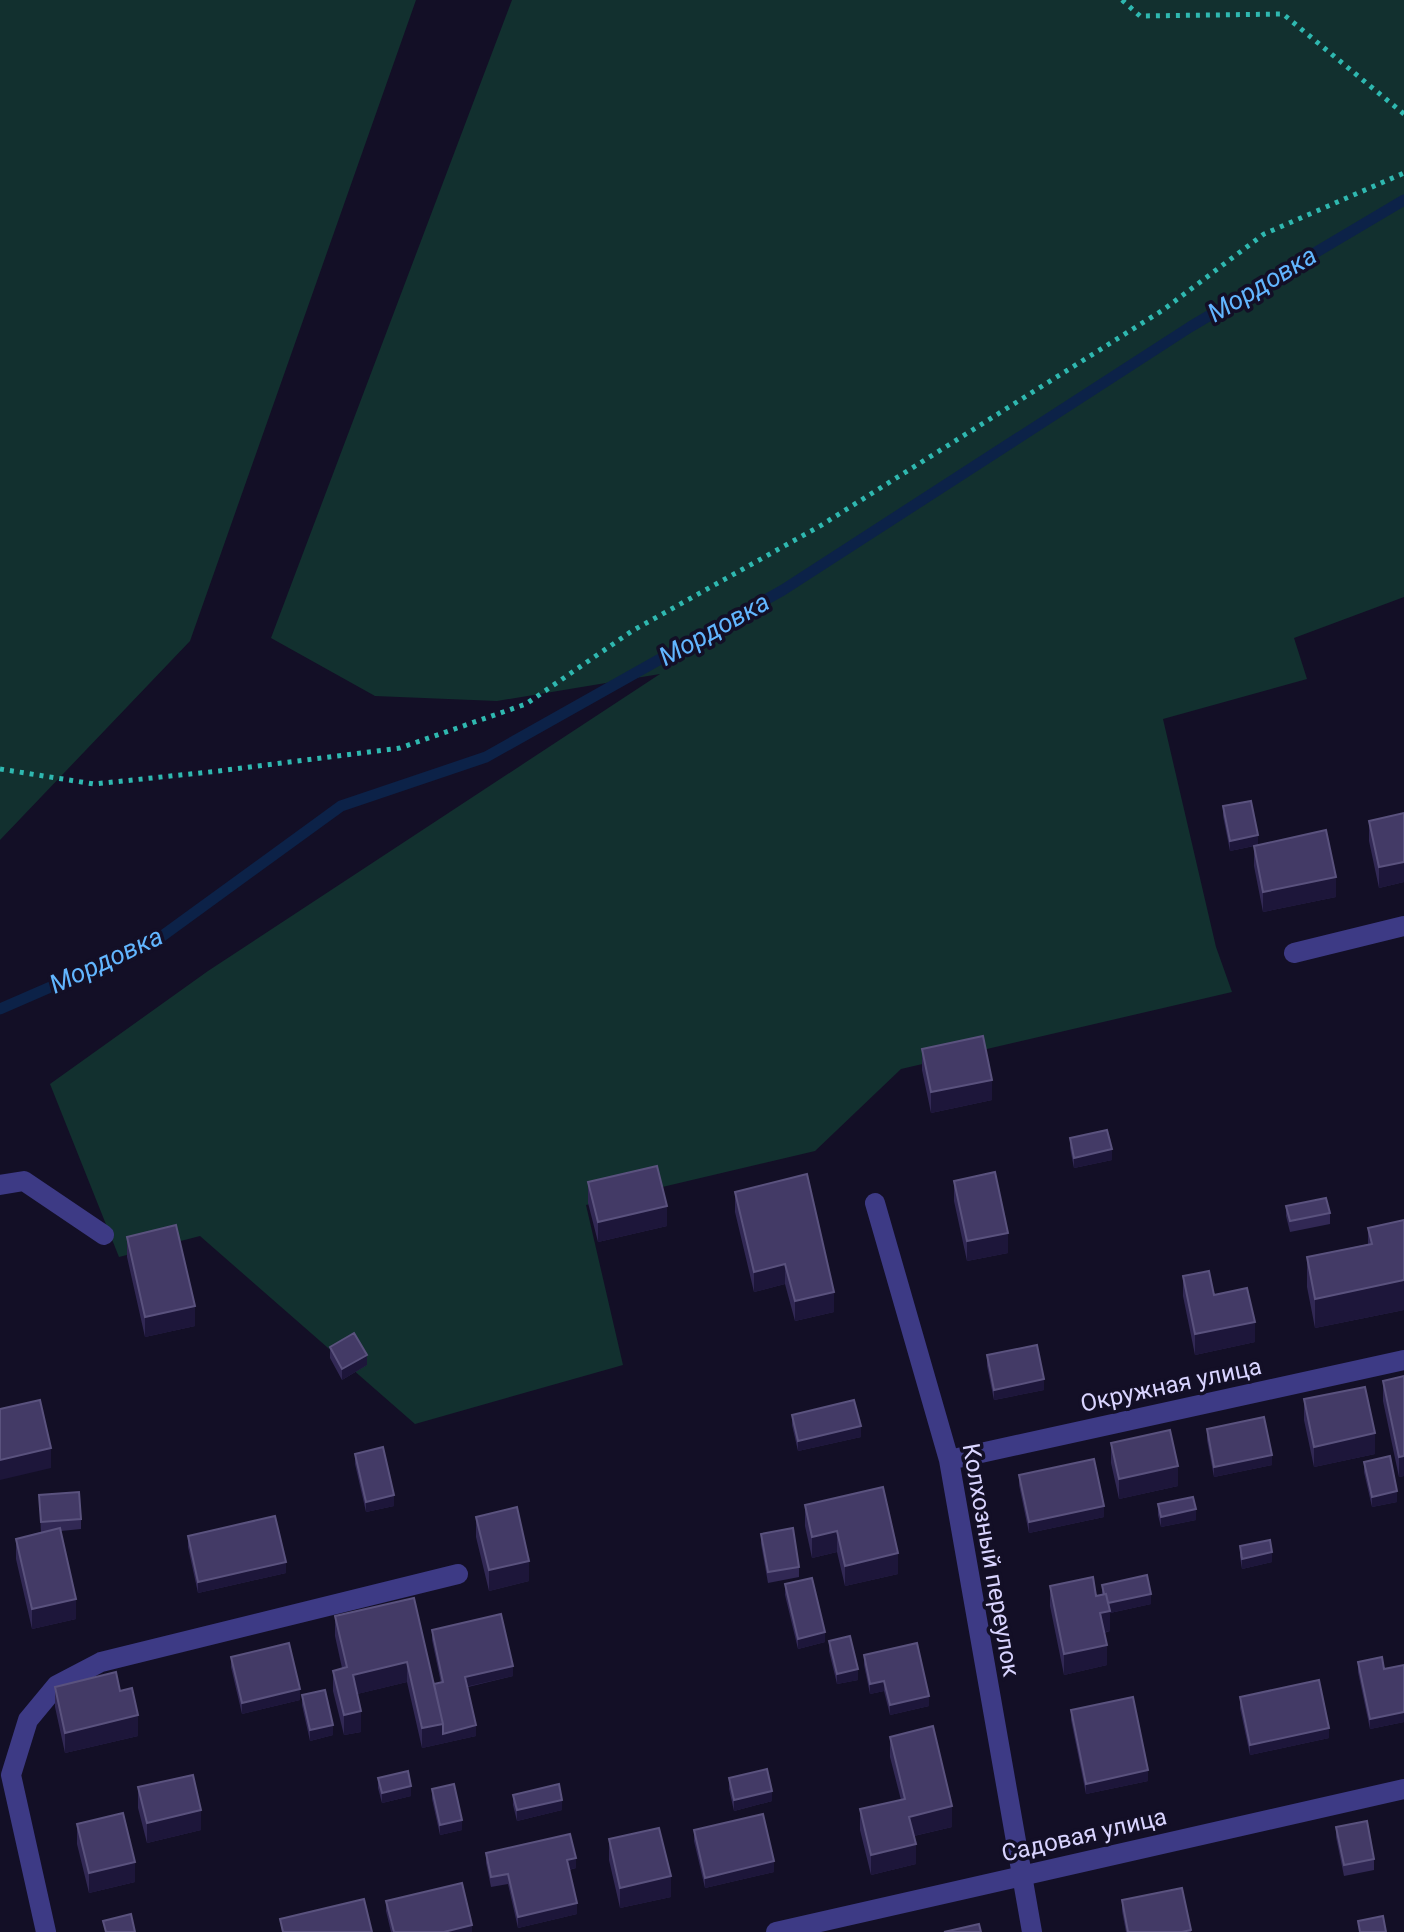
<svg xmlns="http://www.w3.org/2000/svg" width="1404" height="1932" font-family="Roboto,sans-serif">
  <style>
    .green { fill: #12302f }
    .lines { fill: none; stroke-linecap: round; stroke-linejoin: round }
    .stream { stroke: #0c2248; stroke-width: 11 }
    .path { stroke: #2fb8b0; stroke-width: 5; stroke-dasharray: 4 6; stroke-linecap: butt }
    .service { stroke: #3d3a85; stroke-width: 20 }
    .minor { stroke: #3d3a85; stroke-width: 20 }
    .wall { fill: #312854 }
    .shaded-wall { fill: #1d163a }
    .building { fill: #433a66; stroke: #5a527e; stroke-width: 2 }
    .labels { text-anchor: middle; stroke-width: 7; stroke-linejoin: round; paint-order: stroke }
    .street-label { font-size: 24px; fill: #d9d4ff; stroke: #130f26 }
    .water-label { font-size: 26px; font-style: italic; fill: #62b6ff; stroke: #130f26 }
  </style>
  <rect width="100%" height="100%" fill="#130f26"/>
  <path class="green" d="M 0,0 L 416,0 L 190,641 L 0,840 Z
    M 512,0 L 1404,0 L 1404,597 L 1294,638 L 1307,679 L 1163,719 L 1216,947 L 1232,992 L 901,1069 L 815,1151 L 586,1205 L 623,1365 L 415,1424 L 200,1236 L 119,1257 L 50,1084 L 208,971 L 660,674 L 497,701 L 375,696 L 271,638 Z"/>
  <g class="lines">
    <path class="stream" d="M 0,1009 L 154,942 L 341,806 L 486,757 L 783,590 L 1190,327 L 1404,200"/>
    <path class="path" d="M 1122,0 L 1140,16 L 1283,14 L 1404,114
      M 0,769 L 94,784 L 219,771 L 400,748 L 526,704 L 632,631 L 820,526 L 1163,310 L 1264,234 L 1404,173"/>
    <path class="service" d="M 0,1185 L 24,1181 L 104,1235
      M 46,1932 L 11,1775 L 28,1720 L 57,1685 L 101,1662 L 458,1574"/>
    <path class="minor" d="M 1294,953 L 1404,926
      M 875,1203 L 949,1460 L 1032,1932
      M 949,1460 L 1404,1360
      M 776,1932 L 1404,1789"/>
  </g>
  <path class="wall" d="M 1223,806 L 1258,845 L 1336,897 L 1263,912 L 1254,866 L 1254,846 L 1230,851 L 1223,816 Z
    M 1404,813 L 1404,882 L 1379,888 L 1369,841 L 1369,821 Z
    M 922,1049 L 992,1100 L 931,1113 L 922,1070 Z
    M 1070,1138 L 1112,1160 L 1074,1168 L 1070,1148 Z
    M 954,1181 L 1008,1253 L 967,1261 L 954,1201 Z
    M 588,1182 L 667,1226 L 598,1242 L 588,1203 Z
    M 735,1192 L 834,1312 L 795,1321 L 785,1284 L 754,1292 L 735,1212 Z
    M 1286,1206 L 1330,1213 L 1330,1224 L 1290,1232 L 1286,1216 Z
    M 1404,1220 L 1404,1310 L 1315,1328 L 1307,1287 L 1307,1257 L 1368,1244 L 1368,1228 Z
    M 127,1237 L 195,1326 L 145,1337 L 127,1257 Z
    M 1183,1276 L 1214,1295 L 1255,1342 L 1195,1355 L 1183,1296 Z
    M 330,1347 L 367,1365 L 342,1380 L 330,1358 Z
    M 987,1355 L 1044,1390 L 994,1400 L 987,1366 Z
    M 1404,1376 L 1404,1476 L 1399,1477 L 1383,1401 L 1383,1381 Z
    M 1304,1399 L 1375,1454 L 1314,1467 L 1304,1420 Z
    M 792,1415 L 861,1437 L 798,1451 L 792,1425 Z
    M 1207,1429 L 1272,1465 L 1214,1477 L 1207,1440 Z
    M 1111,1443 L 1178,1486 L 1119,1499 L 1111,1463 Z
    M 355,1454 L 394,1506 L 366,1512 L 355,1464 Z
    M 1364,1462 L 1397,1502 L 1372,1507 L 1364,1472 Z
    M 1019,1475 L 1104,1517 L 1029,1533 L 1019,1485 Z
    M 39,1495 L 81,1519 L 81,1529 L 61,1531 L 76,1619 L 32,1629 L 16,1559 L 16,1539 L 41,1532 Z
    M 1158,1504 L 1196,1520 L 1161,1527 L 1158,1515 Z
    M 805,1505 L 898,1574 L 845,1586 L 837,1552 L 812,1558 L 805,1526 Z
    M 476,1517 L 529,1581 L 489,1591 L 476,1537 Z
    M 761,1534 L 799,1567 L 799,1577 L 768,1583 L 761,1544 Z
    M 188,1536 L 286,1573 L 198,1593 L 188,1547 Z
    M 1240,1546 L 1272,1562 L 1242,1569 L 1240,1557 Z
    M 785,1584 L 825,1642 L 798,1649 L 785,1595 Z
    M 1102,1585 L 1151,1604 L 1110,1613 L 1110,1631 L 1104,1633 L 1107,1665 L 1064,1675 L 1050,1606 L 1050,1586 L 1096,1596 L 1102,1595 Z
    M 414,1598 L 434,1684 L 441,1683 L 432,1640 L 432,1630 L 513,1676 L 468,1687 L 476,1736 L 422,1748 L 407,1682 L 357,1694 L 361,1732 L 344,1735 L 333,1691 L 333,1671 L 342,1668 L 335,1636 L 335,1616 Z
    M 829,1641 L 858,1680 L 837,1684 L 829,1651 Z
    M 864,1655 L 929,1706 L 890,1715 L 884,1691 L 870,1694 L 864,1665 Z
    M 231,1657 L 300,1700 L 242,1714 L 231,1667 Z
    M 1358,1662 L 1384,1669 L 1404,1665 L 1404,1722 L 1370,1729 L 1358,1672 Z
    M 55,1687 L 120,1691 L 138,1736 L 65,1753 L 55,1707 Z
    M 302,1695 L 333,1735 L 310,1741 L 302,1705 Z
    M 1240,1697 L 1329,1738 L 1250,1755 L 1240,1708 Z
    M 1071,1710 L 1148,1781 L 1086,1794 L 1071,1720 Z
    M 890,1737 L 952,1827 L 914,1836 L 916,1864 L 871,1875 L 860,1830 L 860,1809 L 901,1800 L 890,1757 Z
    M 378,1778 L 411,1796 L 382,1803 L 378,1788 Z
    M 729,1778 L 772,1801 L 734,1811 L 729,1789 Z
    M 138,1787 L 201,1830 L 147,1843 L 138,1808 Z
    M 432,1789 L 462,1830 L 440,1835 L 432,1799 Z
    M 513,1795 L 562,1810 L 517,1821 L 513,1805 Z
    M 77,1824 L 135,1882 L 89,1893 L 77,1844 Z
    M 1336,1827 L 1374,1859 L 1374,1870 L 1344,1876 L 1336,1837 Z
    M 694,1830 L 774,1872 L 705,1888 L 694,1841 Z
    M 609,1839 L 671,1897 L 620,1908 L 609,1860 Z
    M 486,1853 L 576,1868 L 569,1870 L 577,1914 L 518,1928 L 508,1884 L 491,1887 L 486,1863 Z
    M 1122,1900 L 1191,1930 L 1191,1932 L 1126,1932 L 1122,1911 Z
    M 386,1901 L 472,1932 L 391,1932 L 386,1911 Z"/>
  <path class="shaded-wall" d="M 1258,835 L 1258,845 L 1230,851 L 1230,841 Z
    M 1404,862 L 1404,882 L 1379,888 L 1379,867 Z
    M 1336,877 L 1336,897 L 1263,912 L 1263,892 Z
    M 992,1080 L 992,1100 L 931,1113 L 931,1092 Z
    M 1112,1149 L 1112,1160 L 1074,1168 L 1074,1158 Z
    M 667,1206 L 667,1226 L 598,1242 L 598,1222 Z
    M 1008,1233 L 1008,1253 L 967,1261 L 967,1241 Z
    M 785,1264 L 785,1284 L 754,1292 L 754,1272 Z
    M 1404,1280 L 1404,1310 L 1315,1328 L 1315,1299 Z
    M 834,1292 L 834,1312 L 795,1321 L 795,1301 Z
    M 195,1306 L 195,1326 L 145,1337 L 145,1317 Z
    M 1255,1322 L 1255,1342 L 1195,1355 L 1195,1334 Z
    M 367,1355 L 367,1365 L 342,1380 L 342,1369 Z
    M 1044,1379 L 1044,1390 L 994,1400 L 994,1390 Z
    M 861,1426 L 861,1437 L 798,1451 L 798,1441 Z
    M 1375,1433 L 1375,1454 L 1314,1467 L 1314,1447 Z
    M 51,1448 L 51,1468 L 0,1480 L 0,1460 Z
    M 1272,1455 L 1272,1465 L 1214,1477 L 1214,1467 Z
    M 1404,1456 L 1404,1476 L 1399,1477 L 1399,1457 Z
    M 1178,1466 L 1178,1486 L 1119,1499 L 1119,1479 Z
    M 1397,1491 L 1397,1502 L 1372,1507 L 1372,1497 Z
    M 394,1495 L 394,1506 L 366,1512 L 366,1502 Z
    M 1104,1506 L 1104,1517 L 1029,1533 L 1029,1522 Z
    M 1196,1509 L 1196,1520 L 1161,1527 L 1161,1517 Z
    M 837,1531 L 837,1552 L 812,1558 L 812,1537 Z
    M 1272,1552 L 1272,1562 L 1242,1569 L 1242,1559 Z
    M 898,1553 L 898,1574 L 845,1586 L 845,1566 Z
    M 529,1561 L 529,1581 L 489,1591 L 489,1570 Z
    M 286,1562 L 286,1573 L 198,1593 L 198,1582 Z
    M 1151,1594 L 1151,1604 L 1110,1613 L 1110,1631 L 1100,1633 L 1100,1613 L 1106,1604 Z
    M 76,1599 L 76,1619 L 32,1629 L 32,1609 Z
    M 825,1632 L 825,1642 L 798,1649 L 798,1639 Z
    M 1107,1645 L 1107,1665 L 1064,1675 L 1064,1654 Z
    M 407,1662 L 407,1682 L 353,1695 L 353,1675 Z
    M 513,1666 L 513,1676 L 465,1687 L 465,1677 Z
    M 858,1669 L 858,1680 L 837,1684 L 837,1674 Z
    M 884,1681 L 884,1691 L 870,1694 L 870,1684 Z
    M 300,1689 L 300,1700 L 242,1714 L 242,1703 Z
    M 929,1696 L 929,1706 L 890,1715 L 890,1705 Z
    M 361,1711 L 361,1732 L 344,1735 L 344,1715 Z
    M 1404,1712 L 1404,1722 L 1370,1729 L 1370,1719 Z
    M 138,1715 L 138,1736 L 65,1753 L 65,1733 Z
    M 443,1724 L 476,1725 L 476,1736 L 422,1748 L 422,1728 Z
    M 333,1725 L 333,1735 L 310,1741 L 310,1730 Z
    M 1329,1728 L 1329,1738 L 1250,1755 L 1250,1745 Z
    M 1148,1770 L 1148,1781 L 1086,1794 L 1086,1784 Z
    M 411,1786 L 411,1796 L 382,1803 L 382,1793 Z
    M 772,1791 L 772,1801 L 734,1811 L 734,1800 Z
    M 562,1800 L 562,1810 L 517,1821 L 517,1810 Z
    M 952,1806 L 952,1827 L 909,1837 L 909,1817 Z
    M 201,1810 L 201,1830 L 147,1843 L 147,1823 Z
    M 462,1820 L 462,1830 L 440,1835 L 440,1825 Z
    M 916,1844 L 916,1864 L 871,1875 L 871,1855 Z
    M 576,1858 L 576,1868 L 567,1870 L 567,1860 Z
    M 774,1861 L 774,1872 L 705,1888 L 705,1878 Z
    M 135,1862 L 135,1882 L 89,1893 L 89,1873 Z
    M 671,1876 L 671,1897 L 620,1908 L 620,1888 Z
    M 577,1903 L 577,1914 L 518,1928 L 518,1917 Z
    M 472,1925 L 472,1932 L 444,1932 Z"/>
  <path class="building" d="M 1251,801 L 1258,835 L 1230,841 L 1223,806 Z
    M 1404,813 L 1404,862 L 1379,867 L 1369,821 Z
    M 1326,830 L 1336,877 L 1263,892 L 1254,846 Z
    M 983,1036 L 992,1080 L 931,1092 L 922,1049 Z
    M 1107,1130 L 1112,1149 L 1074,1158 L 1070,1138 Z
    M 657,1166 L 667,1206 L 598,1222 L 588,1182 Z
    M 995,1172 L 1008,1233 L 967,1241 L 954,1181 Z
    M 807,1174 L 834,1292 L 795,1301 L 785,1264 L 754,1272 L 735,1192 Z
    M 1326,1198 L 1330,1213 L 1290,1221 L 1286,1206 Z
    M 1404,1220 L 1404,1280 L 1315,1299 L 1307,1257 L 1372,1244 L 1368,1228 Z
    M 176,1225 L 195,1306 L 145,1317 L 127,1237 Z
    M 1209,1271 L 1214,1295 L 1247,1288 L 1255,1322 L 1195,1334 L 1183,1276 Z
    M 354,1333 L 367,1355 L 342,1369 L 330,1347 Z
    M 1037,1345 L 1044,1379 L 994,1390 L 987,1355 Z
    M 1404,1376 L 1404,1456 L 1399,1457 L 1383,1381 Z
    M 1365,1387 L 1375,1433 L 1314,1447 L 1304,1399 Z
    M 40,1400 L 51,1448 L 0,1460 L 0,1409 Z
    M 854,1400 L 861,1426 L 798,1441 L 792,1415 Z
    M 1264,1417 L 1272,1455 L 1214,1467 L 1207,1429 Z
    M 1170,1430 L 1178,1466 L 1119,1479 L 1111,1443 Z
    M 383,1447 L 394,1495 L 366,1502 L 355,1454 Z
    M 1390,1456 L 1397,1491 L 1372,1497 L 1364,1462 Z
    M 1094,1459 L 1104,1506 L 1029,1522 L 1019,1475 Z
    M 883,1487 L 898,1553 L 845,1566 L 837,1531 L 812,1537 L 805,1505 Z
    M 79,1492 L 81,1519 L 41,1522 L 39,1495 Z
    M 1193,1497 L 1196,1509 L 1161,1517 L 1158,1504 Z
    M 517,1507 L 529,1561 L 489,1570 L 476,1517 Z
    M 275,1516 L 286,1562 L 198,1582 L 188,1536 Z
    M 60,1528 L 76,1599 L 32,1609 L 16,1539 Z
    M 793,1528 L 799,1567 L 768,1572 L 761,1534 Z
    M 1270,1540 L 1272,1552 L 1242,1559 L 1240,1546 Z
    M 1147,1575 L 1151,1594 L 1108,1603 L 1106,1594 L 1104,1594 L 1102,1585 Z
    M 1093,1577 L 1096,1596 L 1106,1594 L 1110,1611 L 1100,1613 L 1107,1645 L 1064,1654 L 1050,1586 Z
    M 812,1578 L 825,1632 L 798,1639 L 785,1584 Z
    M 414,1598 L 443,1724 L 422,1728 L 407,1662 L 353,1675 L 361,1711 L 344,1715 L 333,1671 L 347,1667 L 335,1616 Z
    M 501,1614 L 513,1666 L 465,1677 L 476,1725 L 443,1734 L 443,1724 L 434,1684 L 443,1682 L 432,1630 Z
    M 850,1636 L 858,1669 L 837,1674 L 829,1641 Z
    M 289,1643 L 300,1689 L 242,1703 L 231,1657 Z
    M 917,1643 L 929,1696 L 890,1705 L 884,1681 L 870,1684 L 864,1655 Z
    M 1382,1657 L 1384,1669 L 1404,1665 L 1404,1712 L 1370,1719 L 1358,1662 Z
    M 116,1672 L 120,1691 L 132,1688 L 138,1715 L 65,1733 L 55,1687 Z
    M 1319,1680 L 1329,1728 L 1250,1745 L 1240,1697 Z
    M 325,1690 L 333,1725 L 310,1730 L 302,1695 Z
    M 1133,1697 L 1148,1770 L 1086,1784 L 1071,1710 Z
    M 933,1726 L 952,1806 L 909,1817 L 916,1844 L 871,1855 L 860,1809 L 905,1799 L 890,1737 Z
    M 767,1769 L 772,1791 L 734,1800 L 729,1778 Z
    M 408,1771 L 411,1786 L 382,1793 L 378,1778 Z
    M 193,1775 L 201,1810 L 147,1823 L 138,1787 Z
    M 454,1784 L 462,1820 L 440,1825 L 432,1789 Z
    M 559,1784 L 562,1800 L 517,1810 L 513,1795 Z
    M 123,1813 L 135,1862 L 89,1873 L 77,1824 Z
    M 763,1814 L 774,1861 L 705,1878 L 694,1830 Z
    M 1367,1821 L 1374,1859 L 1344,1865 L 1336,1827 Z
    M 659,1828 L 671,1876 L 620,1888 L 609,1839 Z
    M 570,1834 L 576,1858 L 567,1860 L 577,1903 L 518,1917 L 508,1874 L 491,1877 L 486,1853 Z
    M 462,1883 L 472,1925 L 444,1932 L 394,1932 L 386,1901 Z
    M 1182,1888 L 1191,1930 L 1182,1932 L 1128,1932 L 1122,1900 Z
    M 364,1899 L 372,1932 L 283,1932 L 280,1919 Z
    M 131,1914 L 135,1932 L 106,1932 L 103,1921 Z
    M 1383,1916 L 1386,1932 L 1360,1932 L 1358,1921 Z
    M 979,1924 L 981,1932 L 944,1932 Z"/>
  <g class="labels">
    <g class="street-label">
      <text transform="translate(1171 1385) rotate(-12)" y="8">Окружная улица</text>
      <text transform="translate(991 1560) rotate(80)" y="8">Колхозный переулок</text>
      <text transform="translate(1084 1835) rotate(-13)" y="8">Садовая улица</text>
    </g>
    <g class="water-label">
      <text transform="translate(1262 284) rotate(-31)" y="9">Мордовка</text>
      <text transform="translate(714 629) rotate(-29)" y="9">Мордовка</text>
      <text transform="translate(106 960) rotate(-25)" y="9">Мордовка</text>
    </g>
  </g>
</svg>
